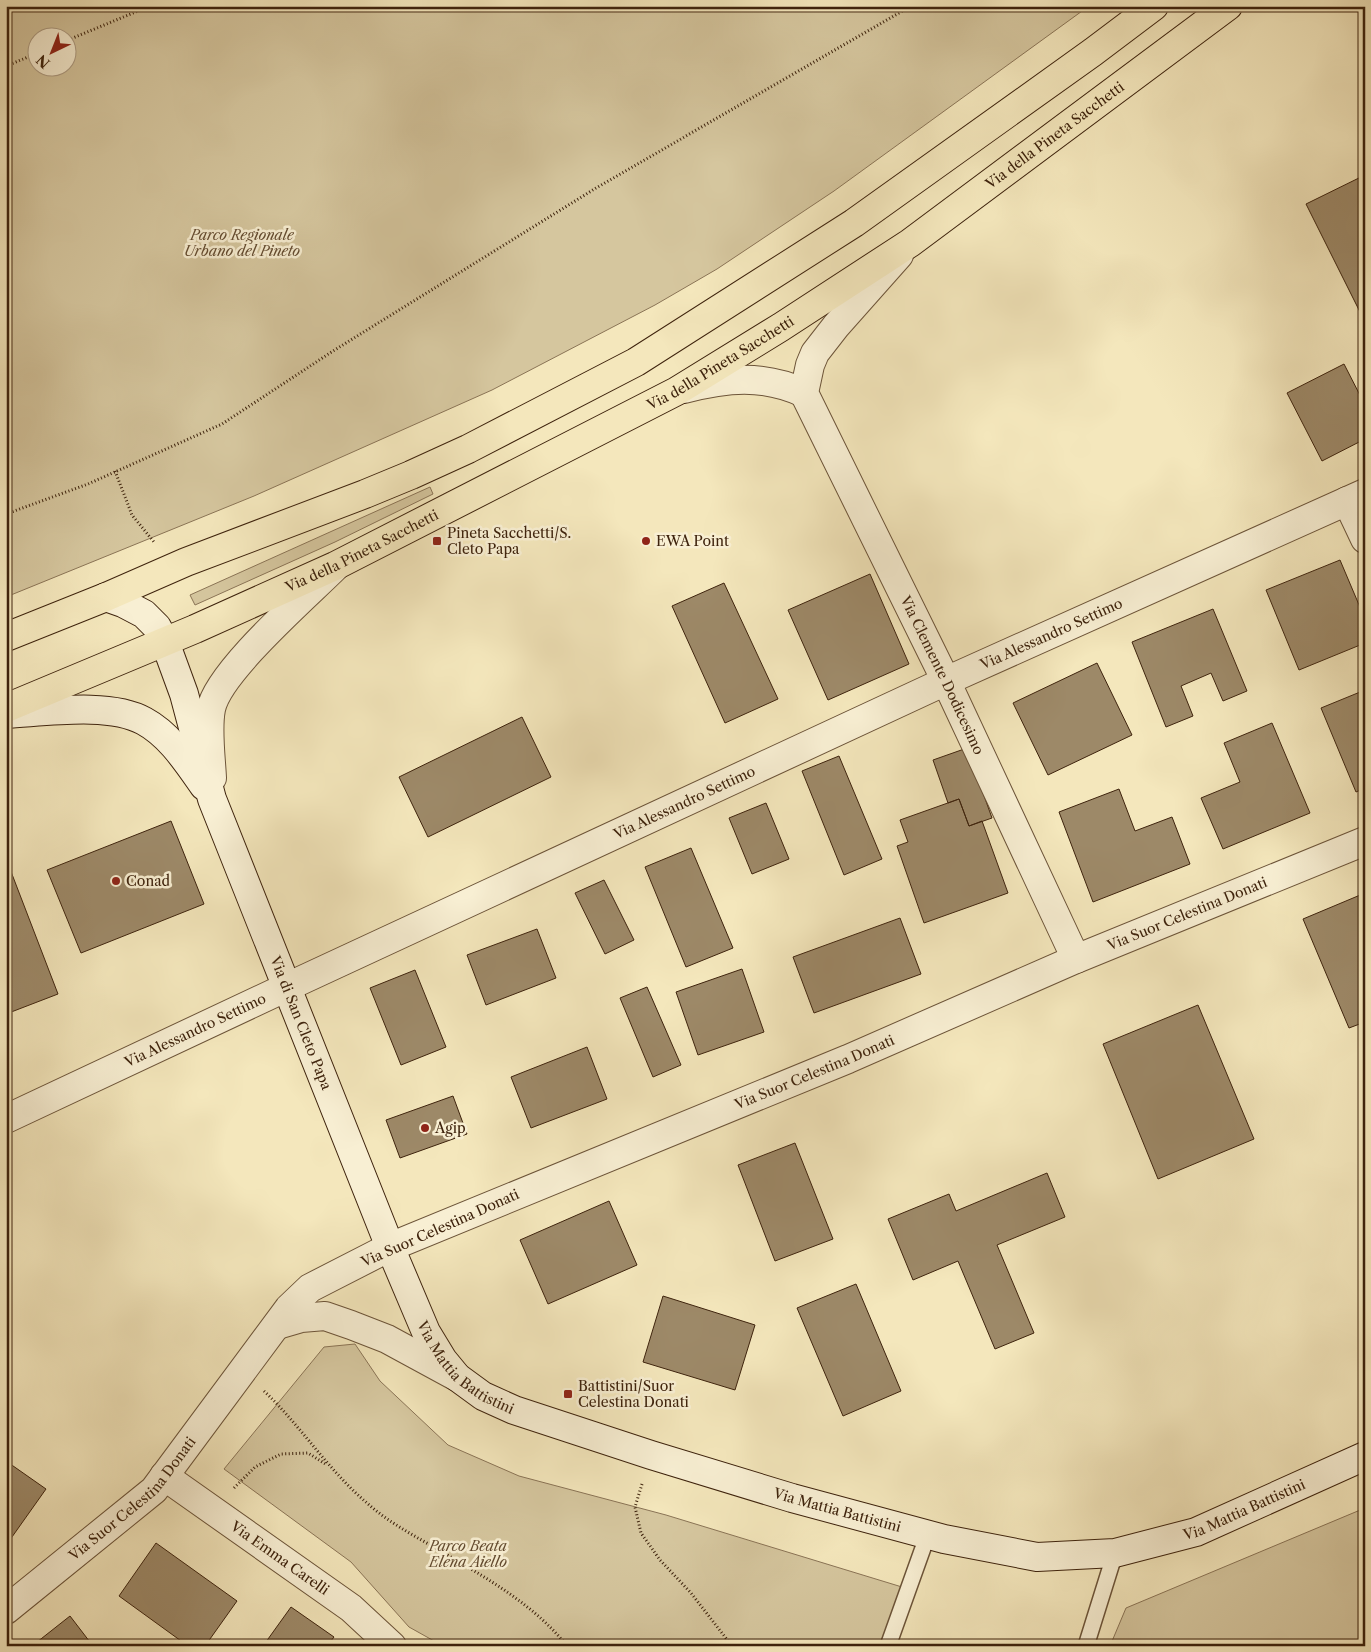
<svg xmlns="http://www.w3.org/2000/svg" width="1371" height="1652" font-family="'Libre Caslon Text',serif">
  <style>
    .green { fill: #d5c69e; stroke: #8a7456; fill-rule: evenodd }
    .building { fill: #9d8968; stroke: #3e230d }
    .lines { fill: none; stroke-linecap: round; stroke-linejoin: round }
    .service-casing { stroke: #6c5439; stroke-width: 18 }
    .minor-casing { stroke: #6c5439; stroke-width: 30 }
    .tertiary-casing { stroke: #6c5439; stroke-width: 30 }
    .secondary-casing { stroke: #3e230d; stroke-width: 30 }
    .primary-casing { stroke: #3e230d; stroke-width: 30 }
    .path { stroke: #3e230d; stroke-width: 3; stroke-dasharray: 1 2.5; stroke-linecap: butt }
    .service { stroke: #f8efd3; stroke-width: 15 }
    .minor { stroke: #f8efd3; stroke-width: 28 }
    .tertiary { stroke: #f8efd3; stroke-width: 28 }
    .secondary { stroke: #f8efd3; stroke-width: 28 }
    .primary { stroke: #f4e7bc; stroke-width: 28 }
    .poi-dot { fill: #8f2418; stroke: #f8efd3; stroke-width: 2 }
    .labels { text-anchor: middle; stroke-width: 5; stroke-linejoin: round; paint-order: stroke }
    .street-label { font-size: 14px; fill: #3e230d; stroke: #f8efd3 }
    .park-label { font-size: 14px; font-style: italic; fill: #644c31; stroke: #f8efd3 }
    .poi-label { font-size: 14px; fill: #3e230d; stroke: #f8efd3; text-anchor: start }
  </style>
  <rect width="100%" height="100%" fill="#f4e7bc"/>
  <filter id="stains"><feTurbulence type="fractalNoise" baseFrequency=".004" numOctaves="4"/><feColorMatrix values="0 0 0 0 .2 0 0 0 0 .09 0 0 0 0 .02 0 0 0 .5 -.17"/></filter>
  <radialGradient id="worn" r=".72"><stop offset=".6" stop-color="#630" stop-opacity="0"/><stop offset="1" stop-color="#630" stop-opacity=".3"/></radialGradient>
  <path class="green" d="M 6,6 L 1089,6 L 834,191 L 717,269 L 655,305 L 492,390 L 254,496 L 6,597 ZM 38,38 L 68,38 L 68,68 L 38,68 Z
    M 430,487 L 433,494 L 335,542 L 195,605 L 190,595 Z
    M 355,1344 L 380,1381 L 448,1445 L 519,1476 L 666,1515 L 902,1587 L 880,1646 L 443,1646 L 409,1627 L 351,1562 L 224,1469 L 324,1347 Z
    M 1365,1508 L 1365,1646 L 1110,1646 L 1126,1608 Z"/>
  <path class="building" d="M 1365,175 L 1365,322 L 1306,204 Z
    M 1344,364 L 1365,405 L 1365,439 L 1322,461 L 1287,393 Z
    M 1340,560 L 1365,619 L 1365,643 L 1299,670 L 1266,590 Z
    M 870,574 L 909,664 L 828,700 L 788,610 Z
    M 724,583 L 778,699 L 725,723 L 672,606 Z
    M 1213,609 L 1247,691 L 1223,701 L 1211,673 L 1181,686 L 1193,716 L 1166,727 L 1132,642 Z
    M 1097,663 L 1132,735 L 1048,775 L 1013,703 Z
    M 1365,690 L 1365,788 L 1356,792 L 1321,708 Z
    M 522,717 L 551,777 L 428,837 L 399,777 Z
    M 1272,723 L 1310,813 L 1223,849 L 1201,798 L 1240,782 L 1224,743 Z
    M 967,748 L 992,818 L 969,826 L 959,799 L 948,803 L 933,760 Z
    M 839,756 L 882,859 L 844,875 L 802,771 Z
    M 1119,789 L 1135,831 L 1172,817 L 1190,864 L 1093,902 L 1059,812 Z
    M 959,799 L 969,826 L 982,821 L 1008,893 L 924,923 L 897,846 L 908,842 L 900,820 Z
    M 766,803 L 789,859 L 752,874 L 729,818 Z
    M 171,821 L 204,904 L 81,953 L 47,870 Z
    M 691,848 L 733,948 L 686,967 L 645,867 Z
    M 10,869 L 58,994 L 6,1014 L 6,870 Z
    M 604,880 L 634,940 L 605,954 L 575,893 Z
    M 1365,893 L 1365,1022 L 1349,1028 L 1303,919 Z
    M 900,918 L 921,974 L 814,1013 L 793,957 Z
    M 537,929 L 556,978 L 486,1005 L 467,955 Z
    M 742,969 L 764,1032 L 698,1055 L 676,992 Z
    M 415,970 L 446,1047 L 401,1065 L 370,988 Z
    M 647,987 L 681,1065 L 653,1077 L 620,998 Z
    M 1198,1005 L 1254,1139 L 1158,1179 L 1103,1044 Z
    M 587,1047 L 607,1099 L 531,1128 L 511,1077 Z
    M 453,1096 L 467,1134 L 400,1158 L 386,1120 Z
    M 795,1143 L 833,1239 L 775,1261 L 738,1165 Z
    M 1047,1173 L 1065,1217 L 997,1245 L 1034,1333 L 995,1349 L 958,1261 L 913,1280 L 888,1219 L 949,1194 L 956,1211 Z
    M 609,1201 L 637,1265 L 548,1304 L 520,1240 Z
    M 856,1284 L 901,1391 L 843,1416 L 797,1308 Z
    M 663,1296 L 755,1325 L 735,1390 L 643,1362 Z
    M 6,1461 L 46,1489 L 7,1544 L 6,1543 Z
    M 156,1543 L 237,1601 L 205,1646 L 188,1646 L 119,1596 Z
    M 291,1607 L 334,1637 L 327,1646 L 263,1646 Z
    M 70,1616 L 93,1646 L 32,1646 Z"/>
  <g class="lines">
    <g class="service-casing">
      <path id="service" d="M 888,1646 L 928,1534
        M 1086,1646 L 1115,1553"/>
    </g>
    <g class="minor-casing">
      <g id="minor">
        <path id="s1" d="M 899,255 L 836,326 L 815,353 L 810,365 L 804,393 L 946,681 L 1076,959"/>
        <path d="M 684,389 C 726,378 763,374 804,393"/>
        <path d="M 1347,501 L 1365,539"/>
        <path d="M 212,778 C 211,757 207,729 211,709 C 218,672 306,596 335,567"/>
        <path id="s2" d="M 287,987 L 946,681 L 1365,493"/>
        <path id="s3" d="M 390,1247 L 848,1059 L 1076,959 L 1365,841"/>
        <path id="s4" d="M 164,1476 L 351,1608 L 392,1646"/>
      </g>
    </g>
    <g class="tertiary-casing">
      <g id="tertiary">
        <path id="s5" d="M 6,1119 L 287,987"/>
        <path d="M 277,1325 L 301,1318 L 325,1316 L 351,1325 L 387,1339 L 457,1377"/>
        <path id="s6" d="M 6,1610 L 154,1490 L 289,1308 L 310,1288 L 390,1247"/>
      </g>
    </g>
    <g class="secondary-casing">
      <g id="secondary">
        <path id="s7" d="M 106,597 L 123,603 L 144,614 L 157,627 L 165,642 L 184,694 L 212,799 L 390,1247 L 426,1332 L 443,1360 L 457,1377 L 483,1396 L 514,1410 L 651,1455 L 792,1498 L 944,1539 L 1037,1557 L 1115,1553 L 1196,1532 L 1365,1456"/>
        <path d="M 6,714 C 45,712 110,702 144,721 C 170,735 187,762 204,786"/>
      </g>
    </g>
    <g class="primary-casing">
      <g id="primary">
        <path d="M 6,637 L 106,597 L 186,562 L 365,494 L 411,475 L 468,449 L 636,362 L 854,223 L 1093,52 L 1154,6"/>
        <path id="s8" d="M 6,708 L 195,629 L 335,566 L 677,391 L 781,327 L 910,243 L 1228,6"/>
      </g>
    </g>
    <path class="path" d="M 68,40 L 150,6
      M 6,66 L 38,53
      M 115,471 L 132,515 L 154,542
      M 6,514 L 88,484 L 222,424 L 333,351 L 596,188 L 911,6
      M 264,1391 C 301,1426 328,1470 367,1503 C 388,1522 413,1535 437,1549 C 483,1576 534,1604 567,1646
      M 642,1484 L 635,1507 L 641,1533 L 660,1560 L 691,1593 L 732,1646
      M 234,1488 L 255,1467 L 281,1454 L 308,1453 L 327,1465"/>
    <use href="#service" class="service"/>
    <use href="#minor" class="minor"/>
    <use href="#tertiary" class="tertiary"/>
    <use href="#secondary" class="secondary"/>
    <use href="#primary" class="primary"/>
  </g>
  <g class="poi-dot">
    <rect x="432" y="536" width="10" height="10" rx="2.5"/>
    <circle cx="646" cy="541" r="5"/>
    <circle cx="116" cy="881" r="5"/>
    <circle cx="425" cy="1128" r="5"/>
    <rect x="563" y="1389" width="10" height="10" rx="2.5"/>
  </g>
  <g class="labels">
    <g class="street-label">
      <text dy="5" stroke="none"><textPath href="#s8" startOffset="1199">Via della Pineta Sacchetti</textPath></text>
      <text dy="5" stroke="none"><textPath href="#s8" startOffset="794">Via della Pineta Sacchetti</textPath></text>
      <text dy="5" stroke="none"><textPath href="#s8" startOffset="389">Via della Pineta Sacchetti</textPath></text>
      <text dy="5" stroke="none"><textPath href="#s2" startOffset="842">Via Alessandro Settimo</textPath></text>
      <text dy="5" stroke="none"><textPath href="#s1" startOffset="485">Via Clemente Dodicesimo</textPath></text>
      <text dy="5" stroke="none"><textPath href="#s2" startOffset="438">Via Alessandro Settimo</textPath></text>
      <text dy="5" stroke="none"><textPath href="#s3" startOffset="864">Via Suor Celestina Donati</textPath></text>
      <text dy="5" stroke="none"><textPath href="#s7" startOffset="482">Via di San Cleto Papa</textPath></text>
      <text dy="5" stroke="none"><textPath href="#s5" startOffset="209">Via Alessandro Settimo</textPath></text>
      <text dy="5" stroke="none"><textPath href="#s3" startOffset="459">Via Suor Celestina Donati</textPath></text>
      <text transform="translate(440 1228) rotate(-24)" y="5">Via Suor Celestina Donati</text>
      <text dy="5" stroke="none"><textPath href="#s7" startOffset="870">Via Mattia Battistini</textPath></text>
      <text dy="5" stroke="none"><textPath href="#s6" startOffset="169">Via Suor Celestina Donati</textPath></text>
      <text dy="5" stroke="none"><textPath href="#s7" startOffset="1275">Via Mattia Battistini</textPath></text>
      <text dy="5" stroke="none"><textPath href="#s7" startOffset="1695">Via Mattia Battistini</textPath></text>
      <text dy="5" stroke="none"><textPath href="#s4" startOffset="142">Via Emma Carelli</textPath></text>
    </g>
    <g class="park-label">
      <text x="242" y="240">Parco Regionale<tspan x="242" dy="16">Urbano del Pineto</tspan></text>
      <text x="468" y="1551">Parco Beata<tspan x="468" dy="16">Elena Aiello</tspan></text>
    </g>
    <g class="poi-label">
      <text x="447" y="538">Pineta Sacchetti/S.<tspan x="447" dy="16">Cleto Papa</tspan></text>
      <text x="656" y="546">EWA Point</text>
      <text x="126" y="886">Conad</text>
      <text x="435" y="1133">Agip</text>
      <text x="578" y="1391">Battistini/Suor<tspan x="578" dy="16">Celestina Donati</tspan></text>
    </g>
  </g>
  <rect width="1371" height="1652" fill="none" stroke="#f4e7bc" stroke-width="25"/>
  <rect x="8" y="8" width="1356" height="1637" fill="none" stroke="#3e230d" stroke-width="2.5"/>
  <rect x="12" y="12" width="1346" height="1627" fill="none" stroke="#3e230d"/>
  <g transform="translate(52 52) rotate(223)"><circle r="24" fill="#f8efd3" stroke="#ae9d84"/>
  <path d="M0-4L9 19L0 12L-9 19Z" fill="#8f2418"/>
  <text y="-8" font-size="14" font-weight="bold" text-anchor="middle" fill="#3e230d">N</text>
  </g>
  <rect width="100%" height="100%" filter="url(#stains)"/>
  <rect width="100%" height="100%" fill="url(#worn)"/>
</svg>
